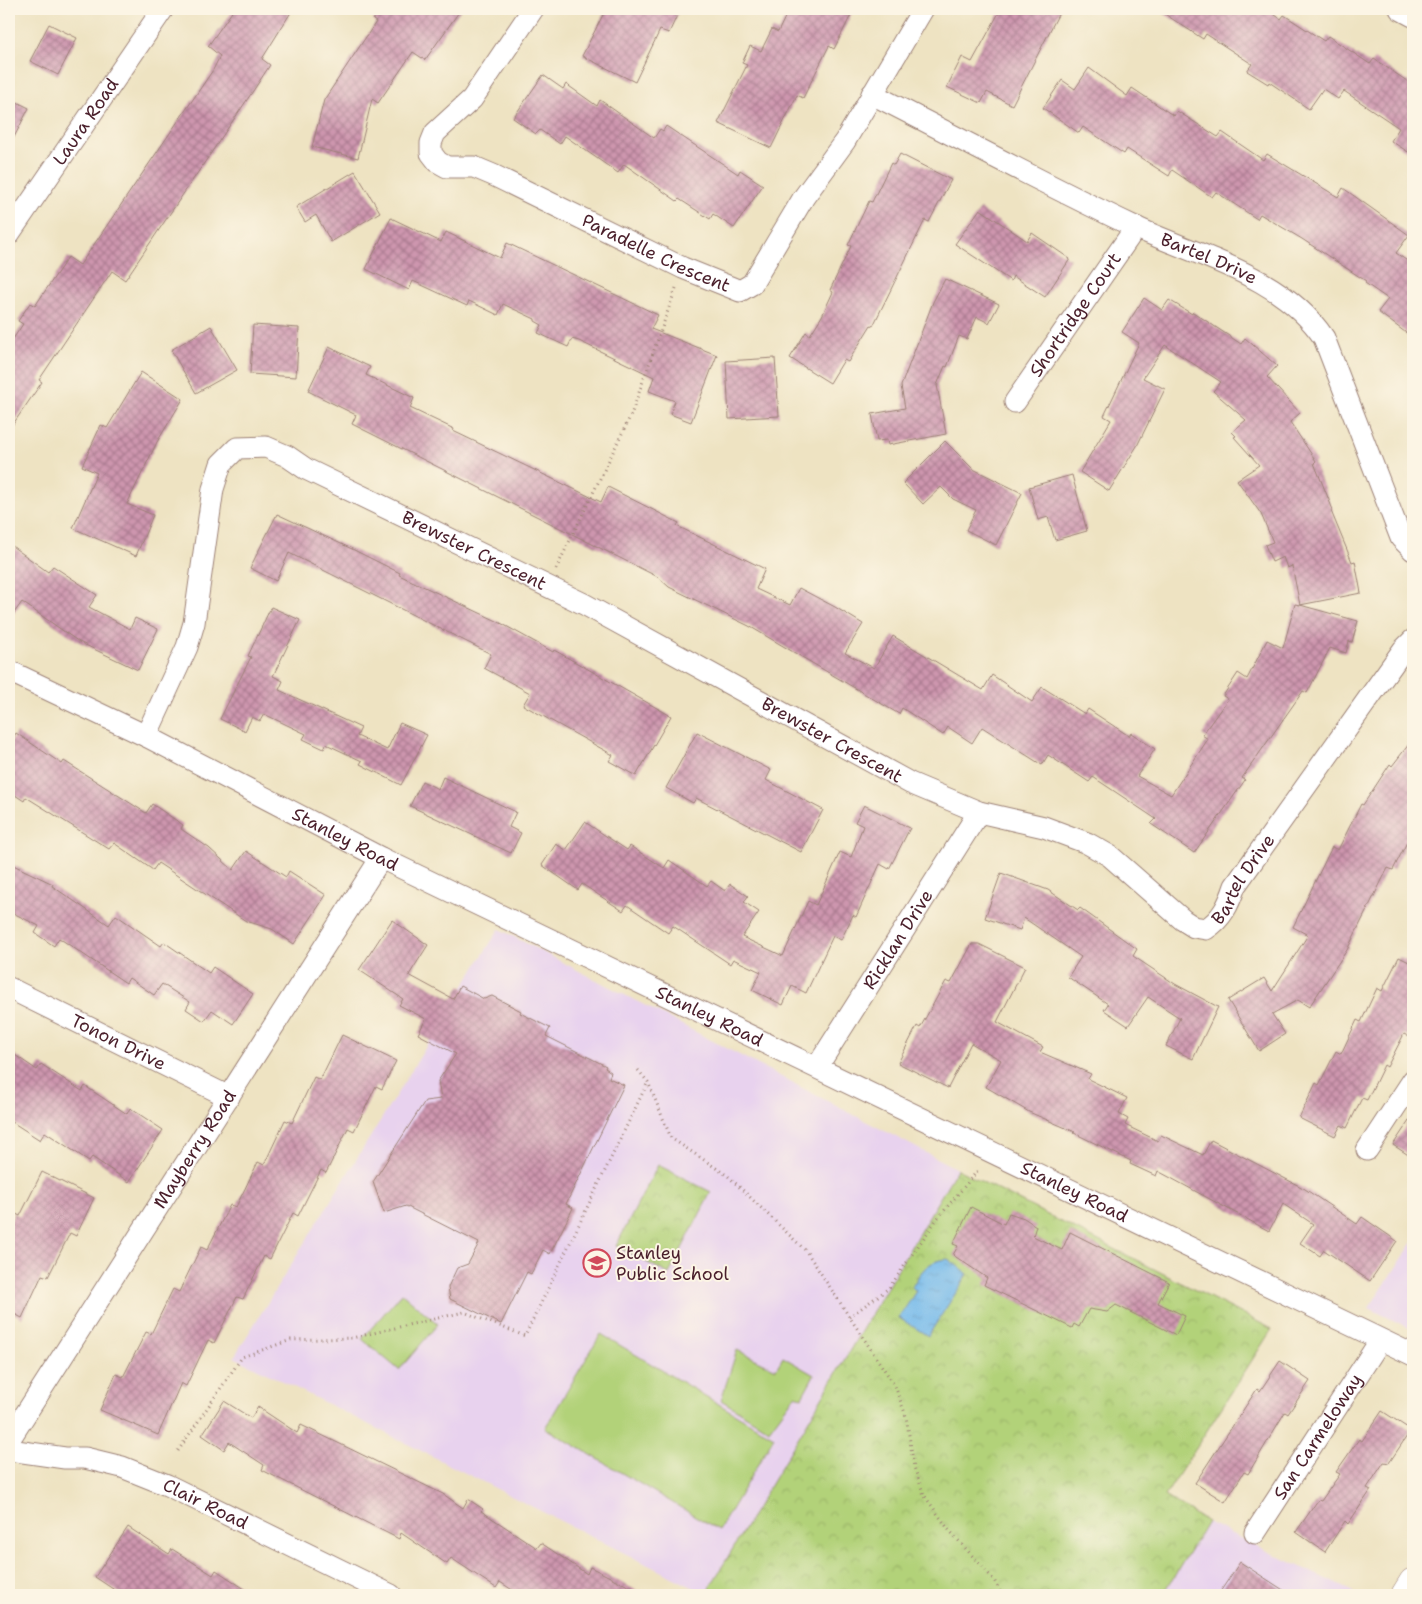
<svg xmlns="http://www.w3.org/2000/svg" width="1422" height="1604" font-family="'Shantell Sans',sans-serif">
  <style>
    .built { fill: #e8d2ee }
    .grass { fill: #b2d279; stroke: #7e7852 }
    .park { fill: url(#park-crowns); stroke: #7e7852 }
    .water { fill: url(#water-ripples); stroke: #606c8b }
    .building { fill: url(#building-cross-hatch) }
    .lines { fill: none; stroke-linecap: round; stroke-linejoin: round }
    .minor-casing { stroke: #9c8176; stroke-width: 23 }
    .major-casing { stroke: #9c8176; stroke-width: 29 }
    .path { stroke: #9c8176; stroke-width: 3; stroke-dasharray: 1 4; stroke-linecap: butt }
    .minor { stroke: #fff; stroke-width: 21 }
    .major { stroke: #fff; stroke-width: 28 }
    .labels { text-anchor: middle; stroke-width: 4; stroke-linejoin: round; paint-order: stroke }
    .street-label { font-size: 18px; fill: #4a1f2b; stroke: #fcf5e5 }
    .poi-label { font-size: 18px; fill: #4a1f2b; stroke: #fcf5e5; text-anchor: start }
  </style>
  <defs>
    <pattern id="park-crowns" width="20" height="18" patternUnits="userSpaceOnUse" patternTransform="scale(1.25)"><rect width="20" height="18" fill="#b2d279"/><path d="M2 6a3 3 0 1 1 6 0M12 15a3 3 0 1 1 6 0" fill="none" stroke="#9bb469"/></pattern>
    <pattern id="water-ripples" width="26" height="14" patternUnits="userSpaceOnUse" patternTransform="scale(1.25)"><rect width="26" height="14" fill="#75baeb"/><path d="M2 4q2-2 4 0t4 0M15 11q2-2 4 0t4 0" fill="none" stroke="#679fca"/></pattern>
    <pattern id="building-cross-hatch" width="8" height="8" patternUnits="userSpaceOnUse" patternTransform="scale(1.25)"><rect width="8" height="8" fill="#ce96af"/><path d="M0 0l8 8M0 8l8-8" fill="none" stroke="#a97a8f"/></pattern>
  </defs>
  <rect width="100%" height="100%" fill="#fcf5e5"/>
  <filter id="ink" filterUnits="userSpaceOnUse"><feTurbulence type="fractalNoise" baseFrequency=".02" numOctaves="2"/><feDisplacementMap in="SourceGraphic" scale="10" xChannelSelector="R" yChannelSelector="G"/><feConvolveMatrix kernelMatrix="1 2 1 2 8 2 1 2 1" color-interpolation-filters="sRGB"/></filter>
  <filter id="wash" filterUnits="userSpaceOnUse"><feTurbulence type="fractalNoise" baseFrequency=".0096" numOctaves="4" result="noise"/><feDisplacementMap in="SourceGraphic" scale="20" xChannelSelector="R" yChannelSelector="G"/><feGaussianBlur stdDeviation="1.12" result="paint"/><feColorMatrix in="noise" values="0 0 0 0 0 0 0 0 0 0 0 0 0 0 0 0 0 1.4 0 .05"/><feComposite in="paint" operator="in"/></filter>
  <g filter="url(#wash)">
    <rect width="100%" height="100%" fill="#eee3c2"/>
    <path class="built" d="M 499,929 L 957,1169 L 706,1594 L 234,1357 Z
      M 1413,1242 L 1413,1330 L 1369,1308 Z
      M 1207,1522 L 1355,1593 L 1354,1595 L 1163,1595 Z"/>
    <path class="grass" d="M 402,1293 L 438,1324 L 399,1370 L 362,1339 Z
      M 601,1334 L 774,1437 L 719,1530 L 545,1428 Z
      M 737,1350 L 776,1369 L 783,1357 L 814,1375 L 802,1397 L 795,1395 L 769,1430 L 721,1400 Z"/>
    <path class="park" d="M 658,1165 L 711,1192 L 669,1274 L 616,1246 Z
      M 957,1169 L 1272,1329 L 1165,1496 L 1207,1522 L 1163,1595 L 706,1594 Z"/>
    <path class="water" d="M 948,1259 L 968,1274 L 928,1336 L 899,1318 L 916,1291 L 912,1287 C 922,1270 927,1261 948,1259 Z"/>
    <g id="blocks">
      <path class="building" d="M 234,9 L 293,9 L 262,59 L 270,65 L 253,91 L 125,280 L 112,271 L 39,380 L 42,382 L 9,430 L 9,345 L 23,324 L 18,321 L 30,303 L 35,306 L 68,257 L 80,265 L 213,70 L 220,56 L 208,46 Z
        M 380,9 L 461,9 L 425,60 L 413,52 L 378,103 L 372,99 L 358,158 L 312,147 L 324,100 L 376,22 L 373,20 Z
        M 606,9 L 680,9 L 669,33 L 660,30 L 635,82 L 582,56 Z
        M 789,9 L 854,9 L 834,49 L 829,46 L 803,98 L 797,95 L 771,148 L 718,123 L 747,65 L 742,63 L 750,46 L 761,51 L 772,29 L 778,32 Z
        M 1001,9 L 1061,9 L 1012,105 L 987,92 L 981,103 L 947,87 L 962,57 L 972,62 Z
        M 1157,9 L 1266,9 L 1281,19 L 1284,15 L 1324,41 L 1328,36 L 1370,64 L 1374,59 L 1413,85 L 1413,155 L 1391,141 L 1399,128 L 1344,91 L 1338,99 L 1323,89 L 1309,109 L 1269,82 L 1268,84 L 1247,71 L 1252,64 L 1206,34 L 1203,39 Z
        M 49,24 L 77,38 L 58,75 L 30,61 Z
        M 1089,68 L 1127,96 L 1132,88 L 1174,116 L 1177,111 L 1218,137 L 1222,132 L 1263,160 L 1267,154 L 1338,197 L 1343,188 L 1409,235 L 1396,253 L 1413,265 L 1413,338 L 1378,312 L 1388,299 L 1365,283 L 1366,281 L 1302,239 L 1260,214 L 1257,219 L 1216,192 L 1212,197 L 1172,170 L 1169,176 L 1127,149 L 1124,154 L 1083,127 L 1079,133 L 1043,108 L 1062,80 L 1075,89 Z
        M 543,75 L 563,89 L 566,84 L 597,106 L 600,100 L 654,138 L 660,129 L 663,131 L 666,126 L 738,174 L 740,170 L 763,185 L 734,228 L 713,214 L 710,219 L 679,199 L 677,201 L 624,164 L 618,173 L 565,136 L 560,144 L 540,130 L 536,134 L 513,118 Z
        M 9,98 L 29,108 L 9,147 Z
        M 900,154 L 951,180 L 929,222 L 925,220 L 873,326 L 871,325 L 848,362 L 844,360 L 830,383 L 790,358 L 806,332 L 810,335 L 822,316 L 833,292 L 830,290 L 851,246 L 848,245 L 869,201 L 872,202 L 891,163 L 894,165 Z
        M 355,171 L 380,212 L 331,242 L 316,215 L 305,222 L 296,207 Z
        M 980,209 L 1027,241 L 1032,233 L 1070,259 L 1045,297 L 1013,276 L 1011,281 L 955,244 Z
        M 391,218 L 441,242 L 446,232 L 500,258 L 507,243 L 658,315 L 651,329 L 717,355 L 691,422 L 670,414 L 675,401 L 649,391 L 654,377 L 579,341 L 572,339 L 568,347 L 538,333 L 542,325 L 535,321 L 535,319 L 503,304 L 498,315 L 469,301 L 467,306 L 413,281 L 409,290 L 366,269 Z
        M 945,279 L 999,304 L 989,323 L 977,317 L 967,339 L 959,336 L 947,367 L 945,366 L 937,385 L 946,434 L 888,445 L 887,440 L 877,441 L 872,414 L 905,408 L 901,386 L 933,302 Z
        M 1144,298 L 1162,310 L 1169,300 L 1192,314 L 1193,312 L 1241,344 L 1245,338 L 1277,366 L 1267,377 L 1300,413 L 1290,422 L 1316,461 L 1314,463 L 1333,510 L 1331,511 L 1352,562 L 1355,561 L 1361,593 L 1300,605 L 1358,621 L 1352,642 L 1349,641 L 1346,653 L 1330,648 L 1307,693 L 1303,691 L 1242,778 L 1245,780 L 1194,853 L 1151,824 L 1156,819 L 1093,777 L 1089,782 L 1048,755 L 1042,765 L 982,727 L 972,743 L 948,727 L 943,735 L 902,708 L 899,714 L 749,626 L 669,587 L 658,577 L 352,424 L 356,415 L 308,391 L 329,347 L 370,367 L 366,375 L 414,398 L 410,408 L 454,429 L 453,431 L 601,502 L 608,487 L 679,523 L 677,526 L 765,569 L 756,589 L 790,605 L 799,588 L 835,607 L 863,624 L 845,653 L 874,668 L 893,636 L 983,690 L 992,675 L 1032,702 L 1042,687 L 1085,714 L 1088,709 L 1129,736 L 1131,733 L 1155,749 L 1137,776 L 1171,795 L 1208,739 L 1202,735 L 1228,699 L 1223,696 L 1238,673 L 1247,679 L 1267,640 L 1283,648 L 1295,604 L 1300,605 L 1292,566 L 1287,568 L 1283,557 L 1272,562 L 1265,545 L 1273,542 L 1261,514 L 1237,480 L 1259,465 L 1234,437 L 1236,436 L 1232,432 L 1246,420 L 1213,391 L 1221,382 L 1165,345 L 1143,378 L 1165,389 L 1137,446 L 1109,491 L 1080,472 L 1111,420 L 1104,416 L 1139,343 L 1122,332 Z
        M 253,325 L 299,328 L 296,377 L 250,374 Z
        M 211,326 L 237,370 L 196,393 L 171,350 Z
        M 775,358 L 779,416 L 729,419 L 726,361 Z
        M 141,372 L 183,399 L 157,442 L 127,504 L 153,515 L 136,556 L 73,528 L 97,473 L 82,466 L 101,425 L 107,428 Z
        M 945,441 L 973,469 L 1022,493 L 996,545 L 966,530 L 976,510 L 953,499 L 941,487 L 923,504 L 903,483 Z
        M 1072,475 L 1087,531 L 1055,540 L 1048,517 L 1038,520 L 1029,487 Z
        M 277,514 L 352,549 L 400,573 L 399,575 L 497,621 L 553,652 L 554,650 L 671,716 L 636,776 L 609,761 L 613,755 L 523,705 L 530,693 L 484,668 L 491,654 L 289,553 L 276,581 L 250,568 Z
        M 9,544 L 48,572 L 53,566 L 97,595 L 89,607 L 130,629 L 135,618 L 158,629 L 138,670 L 79,642 L 22,602 L 9,620 Z
        M 271,607 L 300,620 L 273,676 L 283,681 L 279,690 L 361,728 L 357,736 L 387,750 L 400,723 L 427,735 L 401,785 L 360,764 L 362,761 L 326,744 L 324,749 L 303,739 L 306,734 L 264,714 L 260,721 L 252,717 L 245,731 L 220,719 L 251,657 L 248,656 Z
        M 697,732 L 771,770 L 766,780 L 823,810 L 801,852 L 696,798 L 693,803 L 666,788 Z
        M 16,733 L 62,764 L 64,761 L 146,813 L 152,804 L 183,825 L 181,829 L 209,848 L 233,870 L 246,851 L 286,877 L 289,871 L 326,895 L 294,944 L 272,929 L 246,921 L 158,863 L 153,870 L 114,843 L 109,849 L 26,797 L 24,801 L 9,791 L 9,745 Z
        M 1413,739 L 1413,830 L 1393,870 L 1388,868 L 1347,950 L 1309,1007 L 1298,1000 L 1272,1014 L 1285,1034 L 1259,1051 L 1228,1000 L 1264,978 L 1272,991 L 1308,935 L 1293,927 L 1332,847 L 1338,850 L 1361,804 L 1363,805 L 1390,764 L 1392,766 Z
        M 443,777 L 516,812 L 509,827 L 521,833 L 511,853 L 410,806 L 422,781 L 438,789 Z
        M 864,805 L 910,828 L 889,869 L 880,864 L 856,917 L 853,915 L 841,940 L 833,936 L 806,993 L 792,986 L 783,1005 L 752,990 L 761,972 L 733,959 L 730,964 L 673,926 L 668,933 L 627,905 L 623,911 L 582,884 L 578,890 L 542,865 L 556,844 L 566,850 L 585,822 L 627,850 L 630,846 L 664,868 L 669,860 L 707,886 L 711,881 L 725,891 L 730,884 L 748,896 L 744,902 L 759,912 L 742,937 L 783,956 L 808,901 L 816,905 L 840,852 L 851,857 L 863,826 L 855,822 Z
        M 9,863 L 53,884 L 52,886 L 109,925 L 116,915 L 161,946 L 164,942 L 209,973 L 213,967 L 253,994 L 233,1024 L 212,1010 L 204,1021 L 186,1009 L 190,1002 L 162,984 L 154,995 L 129,978 L 126,983 L 59,938 L 54,946 L 35,933 L 39,926 L 9,911 Z
        M 1001,873 L 1048,890 L 1078,910 L 1080,908 L 1137,949 L 1133,956 L 1175,984 L 1218,1007 L 1193,1059 L 1166,1046 L 1180,1018 L 1148,997 L 1128,1026 L 1104,1010 L 1108,1004 L 1068,977 L 1081,957 L 1024,918 L 1020,930 L 985,918 Z
        M 392,920 L 428,945 L 409,975 L 453,999 L 460,986 L 484,999 L 492,996 L 521,1011 L 520,1013 L 550,1028 L 546,1036 L 606,1066 L 605,1068 L 611,1072 L 609,1078 L 624,1085 L 566,1204 L 573,1208 L 550,1254 L 543,1250 L 531,1274 L 527,1272 L 501,1324 L 450,1299 L 448,1287 L 457,1268 L 468,1264 L 479,1243 L 406,1206 L 384,1213 L 373,1182 L 425,1101 L 441,1099 L 438,1081 L 456,1054 L 418,1034 L 426,1019 L 399,1005 L 403,999 L 359,970 Z
        M 972,944 L 979,944 L 1025,967 L 997,1022 L 1043,1047 L 1040,1052 L 1091,1074 L 1088,1079 L 1127,1098 L 1119,1114 L 1128,1119 L 1125,1125 L 1158,1141 L 1161,1135 L 1203,1155 L 1211,1140 L 1305,1189 L 1357,1224 L 1362,1217 L 1397,1241 L 1370,1281 L 1324,1250 L 1320,1256 L 1300,1243 L 1313,1224 L 1283,1204 L 1269,1231 L 1158,1171 L 1156,1176 L 1130,1164 L 1131,1161 L 1074,1133 L 1075,1132 L 1029,1112 L 986,1087 L 1001,1060 L 971,1043 L 948,1088 L 898,1063 L 917,1026 L 920,1028 L 946,981 L 951,983 Z
        M 1399,957 L 1413,964 L 1413,1039 L 1404,1034 L 1387,1067 L 1384,1065 L 1367,1100 L 1362,1098 L 1347,1128 L 1341,1125 L 1335,1136 L 1299,1118 L 1316,1083 L 1319,1085 L 1336,1051 L 1341,1054 L 1357,1020 L 1361,1022 L 1377,988 L 1382,991 Z
        M 342,1035 L 396,1061 L 382,1089 L 376,1086 L 354,1131 L 348,1128 L 326,1173 L 321,1170 L 298,1216 L 293,1213 L 270,1259 L 264,1256 L 243,1299 L 237,1297 L 214,1343 L 208,1340 L 186,1386 L 181,1383 L 158,1435 L 100,1410 L 116,1374 L 123,1377 L 146,1332 L 151,1334 L 173,1289 L 179,1292 L 201,1247 L 207,1250 L 230,1205 L 236,1207 L 258,1162 L 264,1165 L 285,1120 L 292,1123 L 314,1077 L 320,1080 Z
        M 9,1051 L 37,1070 L 41,1064 L 82,1091 L 85,1086 L 127,1114 L 130,1108 L 163,1130 L 129,1182 L 92,1157 L 89,1161 L 45,1132 L 40,1140 L 9,1120 Z
        M 1413,1115 L 1413,1158 L 1393,1145 Z
        M 42,1172 L 94,1198 L 76,1236 L 70,1233 L 48,1277 L 42,1275 L 22,1318 L 9,1311 L 9,1225 L 14,1213 L 20,1216 Z
        M 971,1207 L 1004,1224 L 1009,1213 L 1024,1218 L 1036,1226 L 1033,1236 L 1062,1250 L 1070,1232 L 1169,1282 L 1158,1303 L 1185,1316 L 1176,1335 L 1116,1305 L 1107,1312 L 1089,1309 L 1079,1327 L 1074,1324 L 1072,1328 L 984,1285 L 987,1278 L 953,1255 L 958,1246 L 953,1244 Z
        M 1280,1361 L 1310,1381 L 1288,1414 L 1285,1412 L 1248,1474 L 1244,1472 L 1225,1502 L 1195,1483 L 1257,1389 L 1260,1391 Z
        M 224,1401 L 251,1418 L 258,1407 L 297,1433 L 301,1425 L 443,1494 L 463,1508 L 468,1499 L 483,1509 L 481,1511 L 537,1548 L 541,1543 L 587,1574 L 590,1567 L 646,1595 L 520,1595 L 500,1582 L 496,1588 L 451,1558 L 447,1564 L 401,1533 L 399,1539 L 262,1470 L 264,1465 L 229,1442 L 224,1450 L 202,1435 Z
        M 1382,1411 L 1411,1430 L 1389,1463 L 1384,1462 L 1367,1488 L 1371,1490 L 1348,1524 L 1345,1521 L 1325,1552 L 1296,1532 L 1318,1500 L 1321,1501 L 1340,1474 L 1336,1472 L 1359,1439 L 1362,1441 Z
        M 128,1527 L 169,1554 L 172,1549 L 213,1575 L 216,1570 L 254,1595 L 122,1595 L 95,1577 Z
        M 1240,1562 L 1291,1595 L 1218,1595 Z"/>
    </g>
  </g>
  <g filter="url(#ink)">
    <use href="#blocks" fill-opacity="0" stroke="#9c8176" stroke-width="1"/>
    <g class="lines">
      <g class="minor-casing">
        <g id="minor">
          <path id="s1" d="M 533,9 L 472,99 L 435,133 L 431,143 L 431,153 L 438,162 L 447,167 L 474,167 L 493,175 L 683,268 L 740,291 L 752,284 L 804,197 L 845,141 L 923,9"/>
          <path d="M 1400,9 L 1413,16"/>
          <path id="s2" d="M 872,94 C 959,138 1046,185 1135,227 C 1200,257 1282,275 1324,338 L 1401,538 L 1413,550"/>
          <path id="s3" d="M 9,234 L 163,9"/>
          <path id="s4" d="M 1015,402 L 1136,227"/>
          <path id="s5" d="M 9,671 L 146,736 L 381,858 L 1413,1355"/>
          <path id="s6" d="M 146,736 L 187,647 L 194,623 L 213,489 L 221,464 L 237,448 L 266,447 L 287,456 L 306,469 L 584,604 L 910,783 L 979,812 L 1044,827 L 1087,843 L 1110,856 L 1183,920 L 1194,927 L 1206,929 C 1222,919 1229,904 1235,886 L 1403,650 L 1413,640"/>
          <path id="s7" d="M 9,988 L 229,1097"/>
          <path id="s8" d="M 817,1067 L 979,812"/>
          <path d="M 1367,1150 L 1413,1080"/>
          <path id="s9" d="M 9,1440 L 381,858"/>
          <path id="s10" d="M 9,1450 L 65,1458 L 85,1458 L 122,1467 L 167,1485 L 391,1595"/>
          <path id="s11" d="M 1255,1533 L 1380,1341"/>
        </g>
      </g>
      <g class="major-casing">
        <path id="major" d="M 1405,1595 L 1413,1582"/>
      </g>
      <path class="path" d="M 556,569 L 631,415 L 676,288
        M 638,1070 L 648,1082 L 671,1138 L 728,1176 L 806,1251 L 895,1386 L 906,1416 L 914,1467 L 924,1495 L 949,1530 L 994,1580 L 1002,1595
        M 849,1317 L 889,1288 L 937,1219 L 979,1169
        M 178,1451 L 242,1357 L 291,1340 L 352,1338 L 464,1312 L 525,1336 L 648,1082"/>
      <use href="#minor" class="minor"/>
      <use href="#major" class="major"/>
    </g>
  </g>
  <defs>
    <g id="school-ring" transform="scale(1.4375)"><circle r="9.5" fill="#fcf5e5" stroke="#d1495b" stroke-width="1.5"/><path d="M0-5L7-2L0 1L-7-2ZM-4 1L0 2.5L4 1V4Q0 6-4 4Z" fill="#d1495b"/></g>
  </defs>
  <g fill-rule="evenodd">
    <use href="#school-ring" x="597" y="1263"/>
  </g>
  <g class="labels">
    <g class="street-label">
      <text dy="6" stroke="none"><textPath href="#s3" startOffset="136">Laura Road</textPath></text>
      <text dy="6" stroke="none"><textPath href="#s1" startOffset="430">Paradelle Crescent</textPath></text>
      <text dy="6" stroke="none"><textPath href="#s2" startOffset="375">Bartel Drive</textPath></text>
      <text dy="6" stroke="none"><textPath href="#s4" startOffset="106">Shortridge Court</textPath></text>
      <text dy="6" stroke="none"><textPath href="#s6" startOffset="569">Brewster Crescent</textPath></text>
      <text dy="6" stroke="none"><textPath href="#s6" startOffset="974">Brewster Crescent</textPath></text>
      <text dy="6" stroke="none"><textPath href="#s5" startOffset="376">Stanley Road</textPath></text>
      <text dy="6" stroke="none"><textPath href="#s6" startOffset="1462">Bartel Drive</textPath></text>
      <text dy="6" stroke="none"><textPath href="#s8" startOffset="151">Ricklan Drive</textPath></text>
      <text dy="6" stroke="none"><textPath href="#s5" startOffset="781">Stanley Road</textPath></text>
      <text dy="6" stroke="none"><textPath href="#s7" startOffset="122">Tonon Drive</textPath></text>
      <text dy="6" stroke="none"><textPath href="#s9" startOffset="345">Mayberry Road</textPath></text>
      <text dy="6" stroke="none"><textPath href="#s5" startOffset="1186">Stanley Road</textPath></text>
      <text dy="6" stroke="none"><textPath href="#s11" startOffset="115">San Carmeloway</textPath></text>
      <text dy="6" stroke="none"><textPath href="#s10" startOffset="206">Clair Road</textPath></text>
    </g>
    <g class="poi-label">
      <text x="616" y="1259">Stanley<tspan x="616" dy="21">Public School</tspan></text>
    </g>
  </g>
  <rect width="1422" height="1604" fill="none" stroke="#fcf5e5" stroke-width="30"/>
</svg>
